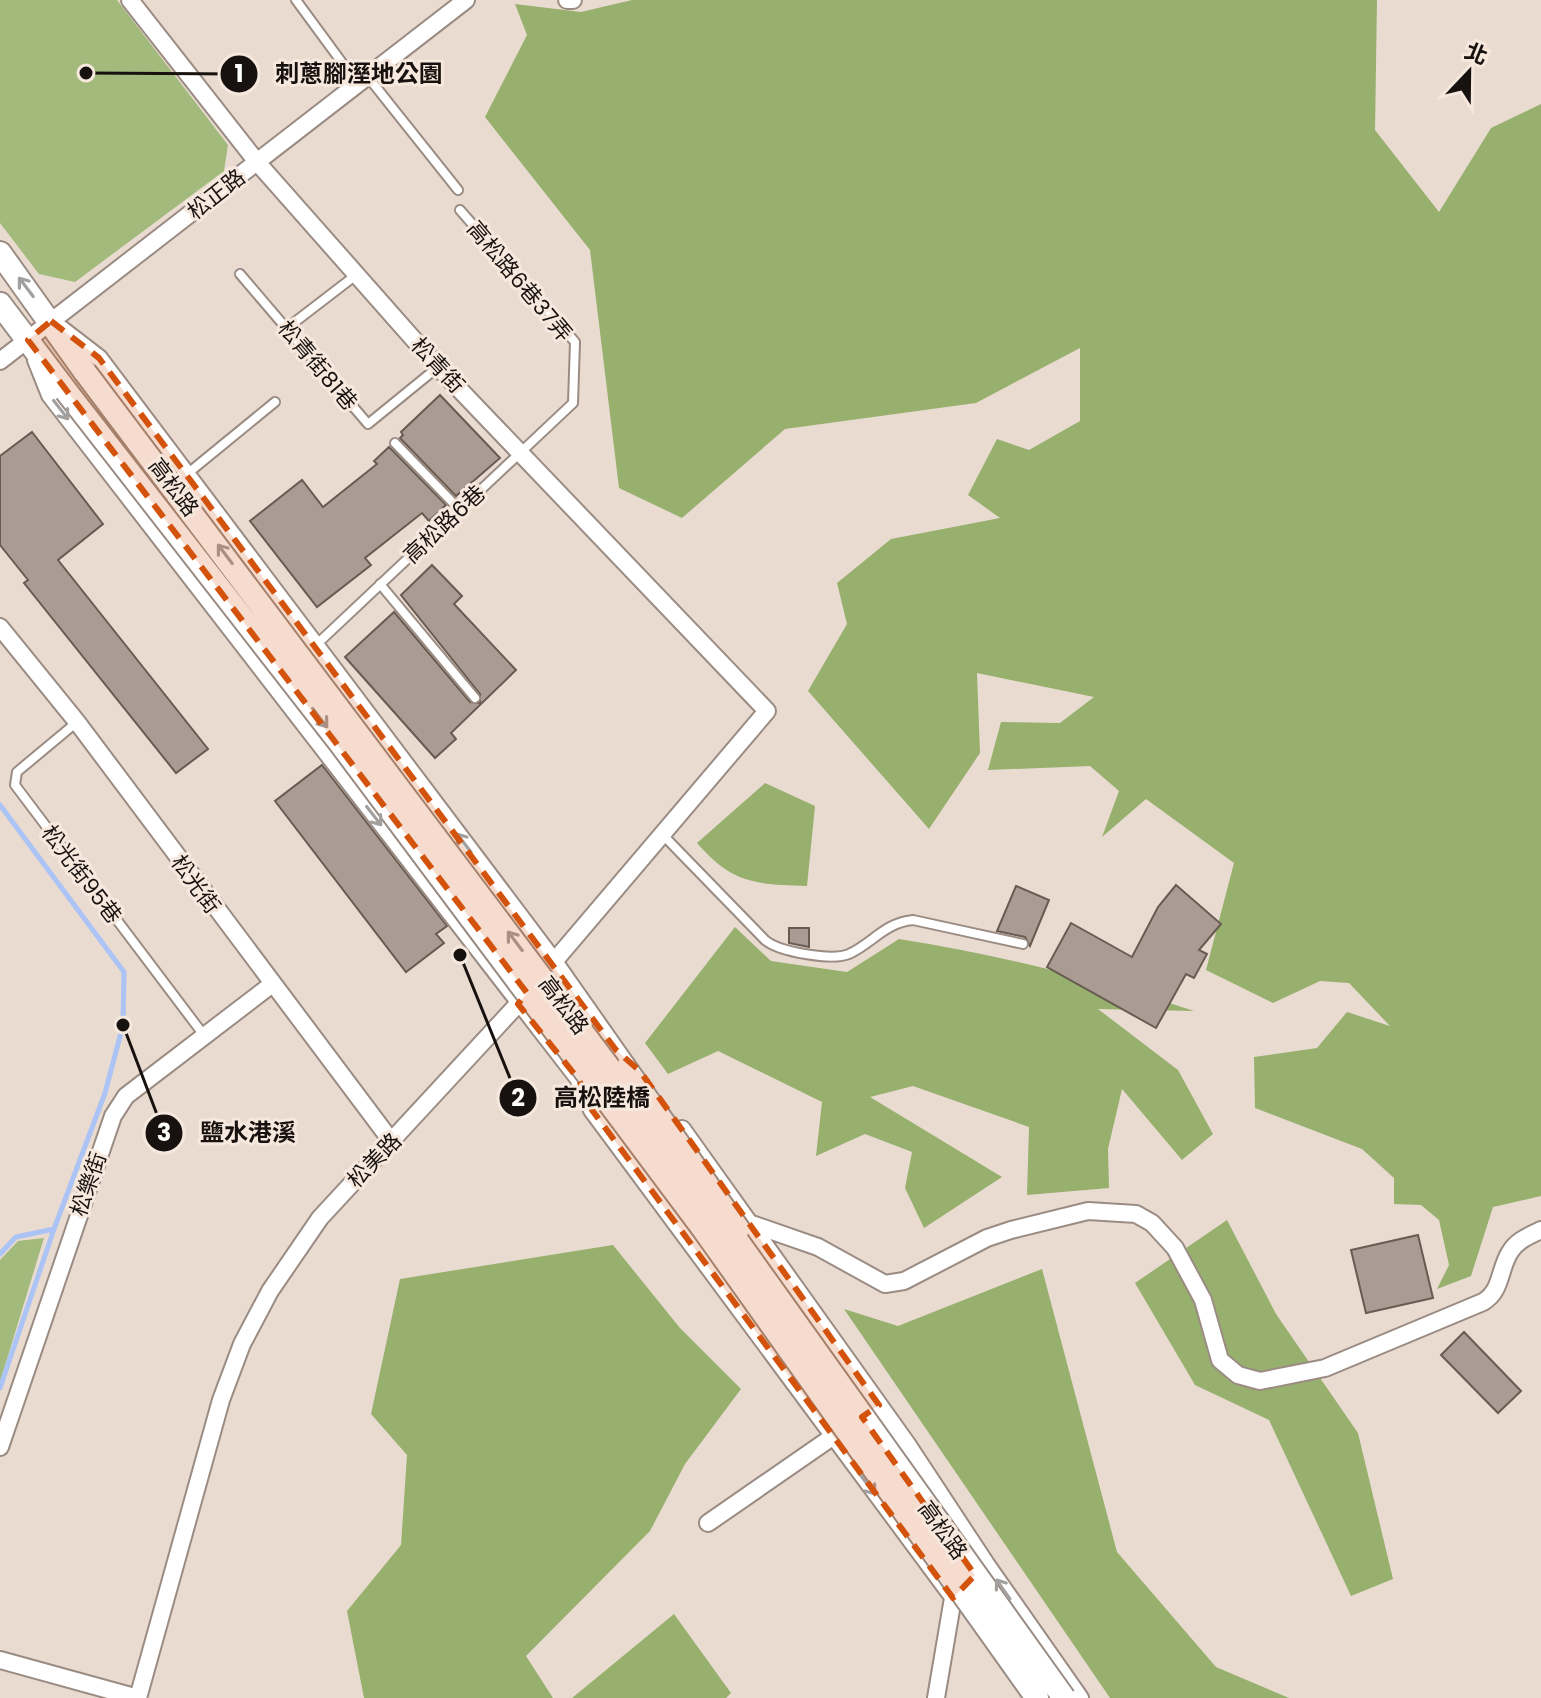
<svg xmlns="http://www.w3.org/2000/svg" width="1541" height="1698" font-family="Poppins,'Noto Sans TC',sans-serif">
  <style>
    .green { fill: #a2ba7c }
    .forest { fill: #97b06e }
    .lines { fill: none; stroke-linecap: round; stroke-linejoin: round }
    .stream { stroke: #abc4f5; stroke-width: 5 }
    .building { fill: #aa9c93; stroke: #685b52; stroke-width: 2 }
    .lane-casing { stroke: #9a8c83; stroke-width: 12 }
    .street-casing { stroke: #9a8c83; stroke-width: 20 }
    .secondary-casing { stroke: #9a8c83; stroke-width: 26 }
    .lane { stroke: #fff; stroke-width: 8 }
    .street { stroke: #fff; stroke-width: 16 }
    .secondary { stroke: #fff; stroke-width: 22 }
    .street-bridge-casing { stroke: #9a8c83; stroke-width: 20; stroke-linecap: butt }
    .secondary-bridge-casing { stroke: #9a8c83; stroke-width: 26; stroke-linecap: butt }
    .street-bridge { stroke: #fff; stroke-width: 16 }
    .secondary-bridge { stroke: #fff; stroke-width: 22 }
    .oneway { stroke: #a2a09f }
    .marked { fill: #d3520c; fill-opacity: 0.2; stroke: #d3520c; stroke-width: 6; stroke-dasharray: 16 10; stroke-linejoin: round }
    .labels { text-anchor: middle; stroke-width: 6; stroke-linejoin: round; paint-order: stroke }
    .street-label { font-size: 22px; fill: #17120f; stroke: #f7e8de }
    .leader { fill: none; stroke: #17120f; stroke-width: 3 }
    .callout-dot { fill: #17120f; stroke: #f7e8de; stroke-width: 3 }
    .mark-label { font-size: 24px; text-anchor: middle; font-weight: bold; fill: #fff }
    .callout-label { font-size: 24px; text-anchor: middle; font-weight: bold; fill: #17120f; stroke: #f7e8de; stroke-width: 6; stroke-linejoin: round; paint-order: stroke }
  </style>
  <rect width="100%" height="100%" fill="#eadbd1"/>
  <path class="green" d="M 0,0 L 117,0 L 228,145 L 224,171 L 75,282 L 39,274 L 0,223 Z
    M 44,1238 L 0,1382 L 0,1260 L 18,1241 Z"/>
  <path class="forest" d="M 632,0 L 1377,0 L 1375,130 L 1439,212 L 1491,128 L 1541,104 L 1541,1196 L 1493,1207 L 1471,1276 L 1437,1289 L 1449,1265 L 1439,1220 L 1421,1205 L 1394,1204 L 1394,1178 L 1362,1149 L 1255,1108 L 1254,1057 L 1317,1048 L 1347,1012 L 1390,1026 L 1349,983 L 1320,981 L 1273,1003 L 1206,970 L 1234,863 L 1146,799 L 1102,837 L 1119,791 L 1090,766 L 988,770 L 1001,722 L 1060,723 L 1094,697 L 977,673 L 980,753 L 929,829 L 808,691 L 847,624 L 837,583 L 891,539 L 1000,518 L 968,495 L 997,439 L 1029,450 L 1080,421 L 1080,348 L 976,403 L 785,429 L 682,518 L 619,488 L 590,250 L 485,117 L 527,35 L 515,4 L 581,12 Z
    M 765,783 L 815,806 L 807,886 C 754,884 733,884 697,843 Z
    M 735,927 L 771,961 L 847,972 L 899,939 C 1000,955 1097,979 1194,1011 L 1098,1009 L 1178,1070 L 1213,1134 L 1182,1160 L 1122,1089 L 1108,1149 L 1109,1188 L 1027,1195 L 1029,1127 L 913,1086 L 870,1097 L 1002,1177 L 924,1228 L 905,1188 L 912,1152 L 865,1134 L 816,1156 L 822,1102 L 718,1051 L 668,1074 L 645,1043 Z
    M 1227,1220 L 1276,1314 L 1358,1433 L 1393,1579 L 1351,1596 L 1269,1420 L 1195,1385 L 1135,1283 Z
    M 613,1245 L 680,1328 L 741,1389 L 685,1464 L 650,1531 L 526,1656 L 553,1698 L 364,1698 L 347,1611 L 401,1545 L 407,1455 L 371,1414 L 400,1279 Z
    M 1042,1269 L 1117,1552 L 1216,1667 L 1289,1698 L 1110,1698 L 844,1309 L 898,1326 Z
    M 674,1614 L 731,1693 L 726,1698 L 572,1698 Z"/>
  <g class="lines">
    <path class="stream" d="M 0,805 L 124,972 L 123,1025 L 105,1093 L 54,1229 L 16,1237 L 0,1254
      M 0,1388 L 54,1229"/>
  </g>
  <path class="building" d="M 440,395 L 500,458 L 456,496 L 400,438 L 403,435 L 401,432 Z
    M 32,432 L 103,524 L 58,560 L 208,749 L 176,773 L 24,583 L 28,580 L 0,545 L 0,456 Z
    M 389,447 L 446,505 L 429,521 L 422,513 L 365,558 L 371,565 L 317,607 L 250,521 L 302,480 L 323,507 L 377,464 L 374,461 Z
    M 432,565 L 462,596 L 454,604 L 516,670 L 451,733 L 456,739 L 435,758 L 345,657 L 394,612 L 470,702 L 480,703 L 480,694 L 401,595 Z
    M 322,765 L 447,926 L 436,934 L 444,943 L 406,972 L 275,801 Z
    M 1176,885 L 1221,924 L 1199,950 L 1207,954 L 1194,978 L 1186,974 L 1156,1028 L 1047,967 L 1071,923 L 1132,957 L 1158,907 Z
    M 1016,886 L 1049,900 L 1030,946 L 1025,937 L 997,931 Z
    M 789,928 L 809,928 L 809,947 L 789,943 Z
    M 1418,1235 L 1433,1298 L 1366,1313 L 1351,1250 Z
    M 1464,1332 L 1521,1391 L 1498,1413 L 1441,1355 Z"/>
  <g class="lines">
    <g class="lane-casing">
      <path id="lane" d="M 296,0 L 357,83
        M 368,77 L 458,190
        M 240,274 L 368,424 L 438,367
        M 287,328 L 356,275
        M 395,443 L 459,509
        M 187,474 L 275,402
        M 380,584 L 475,698
        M 316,645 L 573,403 L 575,342 L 460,210
        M 77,722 L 17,772 L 15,785 L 203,1034
        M 662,834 L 765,940 C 779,952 832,961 849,954 C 873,943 884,923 913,920 L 1023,944"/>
    </g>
    <g class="street-casing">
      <path id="street" d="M 567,0 L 573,0
        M 60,328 L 99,358 L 553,960 L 626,1064
        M 36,360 L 50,395 L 578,1078
        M 0,361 L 466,0
        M 0,627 L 77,722 L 392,1142
        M 579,1080 L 592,1110 L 953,1597
        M 682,1129 L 907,1444 L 986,1564 L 1080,1698
        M 749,1223 L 818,1247 L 885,1284 L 904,1281 L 987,1238 L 1011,1230 L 1088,1211 L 1136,1214 L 1152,1223 L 1175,1248 L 1203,1300 L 1220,1360 L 1238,1375 L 1260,1381 L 1325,1368 L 1483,1302 C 1502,1291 1499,1269 1510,1252 C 1517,1240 1529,1236 1541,1230
        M 0,1447 L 113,1116 L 126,1096 L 271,985
        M 708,1523 L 838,1433
        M 0,1660 L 138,1698 L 221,1400 L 242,1344 L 270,1291 L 320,1218 L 518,1004 L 767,711 L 438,367 L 257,162 L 130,0
        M 936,1698 L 953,1598 L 959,1591"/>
    </g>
    <g class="secondary-casing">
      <path id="secondary" d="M 0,253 L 85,372
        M 0,304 L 66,391"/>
    </g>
    <use href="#lane" class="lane"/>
    <use href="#street" class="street"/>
    <use href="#secondary" class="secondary"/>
    <g class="street-bridge-casing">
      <path id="street-bridge" d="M 626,1064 L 742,1229"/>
    </g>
    <g class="secondary-bridge-casing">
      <path id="secondary-bridge" d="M 85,372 L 696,1183 L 1064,1698
        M 66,391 L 340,743 L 704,1230 L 1037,1698"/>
    </g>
    <use href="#street-bridge" class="street-bridge"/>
    <use href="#secondary-bridge" class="secondary-bridge"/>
  </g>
  <defs><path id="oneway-shaft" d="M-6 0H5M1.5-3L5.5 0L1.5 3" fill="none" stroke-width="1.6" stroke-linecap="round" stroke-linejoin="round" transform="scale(2)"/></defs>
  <g class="oneway">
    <use href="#oneway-shaft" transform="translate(26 287) rotate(-127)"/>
    <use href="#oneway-shaft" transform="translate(61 410) rotate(52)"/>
    <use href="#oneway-shaft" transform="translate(225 554) rotate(-127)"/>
    <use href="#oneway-shaft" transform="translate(320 718) rotate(52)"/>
    <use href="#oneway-shaft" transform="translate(374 816) rotate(52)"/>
    <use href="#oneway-shaft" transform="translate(464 843) rotate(-127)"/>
    <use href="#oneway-shaft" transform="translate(515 941) rotate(-127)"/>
    <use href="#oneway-shaft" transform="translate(868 1485) rotate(53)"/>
    <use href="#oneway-shaft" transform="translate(1003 1589) rotate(-125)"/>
  </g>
  <path class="marked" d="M 51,321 L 99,358 L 616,1050 L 640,1071 L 879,1405 L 862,1417 L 975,1575 L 953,1598 L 592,1110 L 579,1080 L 518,1004 L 527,993 L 28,340 Z"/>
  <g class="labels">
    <g class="street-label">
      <text transform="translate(216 194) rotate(-38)" y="8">松正路</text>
      <text transform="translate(520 281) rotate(50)" y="8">高松路6巷37弄</text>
      <text transform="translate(318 365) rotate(50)" y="8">松青街81巷</text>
      <text transform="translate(438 365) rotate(47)" y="8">松青街</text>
      <text transform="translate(174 487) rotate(53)" y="8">高松路</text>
      <text transform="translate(444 524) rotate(-43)" y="8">高松路6巷</text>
      <text transform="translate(82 874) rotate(53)" y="8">松光街95巷</text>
      <text transform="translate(196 884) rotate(54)" y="8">松光街</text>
      <text transform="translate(564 1005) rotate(53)" y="8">高松路</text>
      <text transform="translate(374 1160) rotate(-46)" y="8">松美路</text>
      <text transform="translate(88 1184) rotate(-71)" y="8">松樂街</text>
      <text transform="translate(943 1530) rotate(54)" y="8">高松路</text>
    </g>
  </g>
  <path class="leader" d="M86 73L239 74M460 955L518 1098M123 1025L164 1133"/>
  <g class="callout-dot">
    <circle cx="86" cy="73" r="8"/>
    <circle cx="460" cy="955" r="8"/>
    <circle cx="123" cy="1025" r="8"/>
    <circle cx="239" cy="74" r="20"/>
    <circle cx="518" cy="1098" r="20"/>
    <circle cx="164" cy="1133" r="20"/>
  </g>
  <g class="mark-label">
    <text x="239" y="82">1</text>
    <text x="518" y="1106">2</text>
    <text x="164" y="1141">3</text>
  </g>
  <g class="callout-label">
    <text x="359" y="82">刺蔥腳溼地公園</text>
    <text x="602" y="1106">高松陸橋</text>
    <text x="248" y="1141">鹽水港溪</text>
  </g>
  <g transform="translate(1469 72) rotate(22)" stroke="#f7e8de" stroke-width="6" paint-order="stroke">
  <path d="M0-6L14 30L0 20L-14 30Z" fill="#17120f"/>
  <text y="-12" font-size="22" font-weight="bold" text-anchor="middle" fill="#17120f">北</text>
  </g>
</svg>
